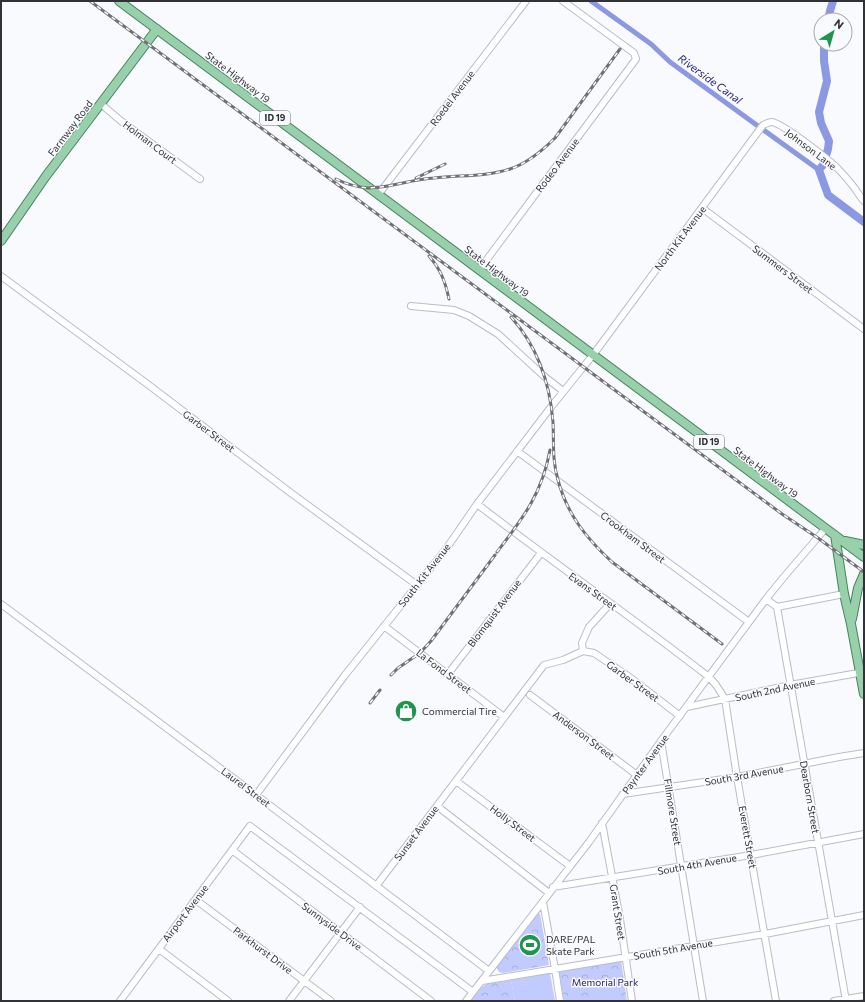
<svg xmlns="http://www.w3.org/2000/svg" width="865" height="1002" font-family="Commissioner,sans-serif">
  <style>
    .park { fill: url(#park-crowns) }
    .pitch { fill: #c1cbfd }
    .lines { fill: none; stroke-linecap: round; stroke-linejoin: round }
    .canal { stroke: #8b98e2; stroke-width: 5 }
    .river { stroke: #8b98e2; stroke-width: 8 }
    .minor-casing { stroke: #b9bccb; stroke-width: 8 }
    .major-casing { stroke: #46855d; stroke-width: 10 }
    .minor { stroke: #fff; stroke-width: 6 }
    .major { stroke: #97d0aa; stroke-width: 8 }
    .rail-casing { stroke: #6f7075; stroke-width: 3 }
    .rail { stroke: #f9fafd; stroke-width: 1.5; stroke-dasharray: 4.5; stroke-linecap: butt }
    .labels { text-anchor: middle; stroke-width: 3; stroke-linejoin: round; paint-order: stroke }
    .shield { fill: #f9fafd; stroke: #6d6e73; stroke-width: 1 }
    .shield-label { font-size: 9px; font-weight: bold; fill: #313238 }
    .street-label { font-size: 10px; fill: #313238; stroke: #f9fafd }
    .poi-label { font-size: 10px; fill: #313238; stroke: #f9fafd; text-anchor: start }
    .park-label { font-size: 10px; fill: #1d166c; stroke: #f9fafd }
    .water-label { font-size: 11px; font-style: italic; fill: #26247a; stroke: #f9fafd }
  </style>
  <defs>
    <pattern id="park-crowns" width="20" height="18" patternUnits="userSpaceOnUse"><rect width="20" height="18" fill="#c1cbfd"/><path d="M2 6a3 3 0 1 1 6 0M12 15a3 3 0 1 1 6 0" fill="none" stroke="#a6afda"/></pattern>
  </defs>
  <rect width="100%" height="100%" fill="#f9fafd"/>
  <path class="park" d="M 537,913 L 538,913 L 540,914 L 549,965 L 503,973 L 499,972 L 497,968 L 498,964 Z
    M 621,960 L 627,1001 L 564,1001 L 559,972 Z
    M 511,980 L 515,1001 L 470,1001 C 475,995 479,988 486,984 Z"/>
  <path class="pitch" d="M 534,930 L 535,930 L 539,959 L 508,965 L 508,963 Z
    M 550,973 L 555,1001 L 515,1001 L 511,980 Z
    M 617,984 L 620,1001 L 595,1001 L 593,988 Z"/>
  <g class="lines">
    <path class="canal" d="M 591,1 L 651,44 L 670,62 L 740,113 L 819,170"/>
    <path class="river" d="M 828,20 L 830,11 L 833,1
      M 824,44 L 824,61 L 827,81 L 819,112 L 821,123 L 829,141 L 828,149 L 823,165 L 819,170 L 828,195 L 864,222"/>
    <g class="minor-casing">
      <path id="minor" d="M 101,104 L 121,121 L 200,179
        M 378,195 L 526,1
        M 702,208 L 864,329
        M 479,270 L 636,59 L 634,53 L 563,1
        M 1,276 L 146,383 L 291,493 L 417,585
        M 411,306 L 454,310 L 469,316 L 498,334 L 545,377 L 563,391
        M 517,451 L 749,622
        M 477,504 C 554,563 633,618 709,677 L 716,685 L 725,699 L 737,777 L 776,1001
        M 766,599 L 777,607 L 846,1001
        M 1,604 L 256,795 L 489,971
        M 777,607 L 844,594
        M 384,626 L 504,717
        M 583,651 L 594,653 L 628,676 L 680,716
        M 583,651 L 582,643 L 589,627 L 610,604
        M 448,674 L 541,553
        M 530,695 L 637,775
        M 687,707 L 790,685 L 864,672
        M 661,741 L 694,946 L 703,1001
        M 456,781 L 570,866
        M 623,794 L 737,777 L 839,757 L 864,753
        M 256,795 L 345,675 L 446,549 L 477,504 L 551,407 L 593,355 L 763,125 C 766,124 768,122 772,122 C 782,123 831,161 839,170 C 844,175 849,181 853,186 C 857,191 860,197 864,201
        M 437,806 L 549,893
        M 602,823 L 620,919 L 632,1001
        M 232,850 L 431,1001
        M 376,886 L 544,665 L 563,660 L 583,651
        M 553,887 L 751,855 L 864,834
        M 196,900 L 331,1001
        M 543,902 L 555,969 L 560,1001
        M 159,949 L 228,1001
        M 482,981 L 765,934 L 864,915
        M 120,1001 L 250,826 L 473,992
        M 289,1001 L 360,907
        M 466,1001 L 589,842 L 661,741 L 766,599 L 783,578 L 825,529
        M 834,1001 L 864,996"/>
    </g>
    <g class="major-casing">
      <path id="major" d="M 119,1 L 864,557
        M 1,241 L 46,176 L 157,29
        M 835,535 L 844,594 L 851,624 L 864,694
        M 845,541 L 864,545
        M 852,619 L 858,588 L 864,574"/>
    </g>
    <use href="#minor" class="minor"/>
    <use href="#major" class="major"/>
    <g class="rail-casing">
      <path id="rail" d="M 90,1 L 651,417 L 782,514 L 818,538 L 864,572
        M 416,178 L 445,164
        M 336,179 C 346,184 357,187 368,188 C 372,188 376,187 380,187 C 398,185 416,179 434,178 C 459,175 486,177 510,169 C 528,163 542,151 555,138 L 620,49
        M 429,256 C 441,270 445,281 449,299
        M 511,317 C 537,346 550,384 553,422 C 554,442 552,460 558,480 C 567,514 586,538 612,562 L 722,644
        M 497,552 C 523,518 542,494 550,450
        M 391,675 L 398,668 L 420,653 L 431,641 L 495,555
        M 370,703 L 380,690"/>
    </g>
    <use href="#rail" class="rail"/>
  </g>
  <defs>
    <g id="shop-disc" transform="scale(1.15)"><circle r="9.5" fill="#1f944f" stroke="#f9fafd"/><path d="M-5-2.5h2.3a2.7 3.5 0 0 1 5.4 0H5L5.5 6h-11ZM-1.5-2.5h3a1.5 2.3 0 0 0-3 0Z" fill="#fff"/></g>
    <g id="stadium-disc" transform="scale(1.15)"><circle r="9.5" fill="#1f944f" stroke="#f9fafd"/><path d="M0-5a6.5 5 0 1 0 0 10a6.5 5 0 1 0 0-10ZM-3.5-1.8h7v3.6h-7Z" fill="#fff"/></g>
  </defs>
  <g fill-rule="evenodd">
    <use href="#shop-disc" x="406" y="711"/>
    <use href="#stadium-disc" x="530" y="945"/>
  </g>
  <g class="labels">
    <g class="shield">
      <rect x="260" y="111" width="30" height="14" rx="3"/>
      <rect x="694" y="435" width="30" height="14" rx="3"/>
    </g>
    <g class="shield-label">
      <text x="275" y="121">ID 19</text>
      <text x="709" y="445">ID 19</text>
    </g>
    <g class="street-label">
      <text transform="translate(238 77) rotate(37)" y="4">State Highway 19</text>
      <text transform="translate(452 98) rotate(-53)" y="4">Roedel Avenue</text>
      <text transform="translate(70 128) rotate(-53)" y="4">Farmway Road</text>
      <text transform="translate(150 142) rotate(37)" y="4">Holman Court</text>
      <text transform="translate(811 149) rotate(37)" y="4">Johnson Lane</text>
      <text transform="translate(557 165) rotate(-53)" y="4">Rodeo Avenue</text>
      <text transform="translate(680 238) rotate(-53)" y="4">North Kit Avenue</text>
      <text transform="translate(783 269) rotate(37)" y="4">Summers Street</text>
      <text transform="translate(497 271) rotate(37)" y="4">State Highway 19</text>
      <text transform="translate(209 431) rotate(37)" y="4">Garber Street</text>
      <text transform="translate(766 472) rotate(37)" y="4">State Highway 19</text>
      <text transform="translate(633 537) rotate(37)" y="4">Crookham Street</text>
      <text transform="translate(424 575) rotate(-52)" y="4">South Kit Avenue</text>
      <text transform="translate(593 591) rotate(36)" y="4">Evans Street</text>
      <text transform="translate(494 613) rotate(-53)" y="4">Blomquist Avenue</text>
      <text transform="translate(444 671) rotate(37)" y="4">La Fond Street</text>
      <text transform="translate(633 681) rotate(36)" y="4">Garber Street</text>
      <text transform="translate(775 689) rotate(-12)" y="4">South 2nd Avenue</text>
      <text transform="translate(584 735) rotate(37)" y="4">Anderson Street</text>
      <text transform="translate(645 764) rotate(-54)" y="4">Paynter Avenue</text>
      <text transform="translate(744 775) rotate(-10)" y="4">South 3rd Avenue</text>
      <text transform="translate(246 787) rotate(37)" y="4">Laurel Street</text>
      <text transform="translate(810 797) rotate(80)" y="4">Dearborn Street</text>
      <text transform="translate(673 812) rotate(81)" y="4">Fillmore Street</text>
      <text transform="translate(513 823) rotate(37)" y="4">Holly Street</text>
      <text transform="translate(416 833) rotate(-53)" y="4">Sunset Avenue</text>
      <text transform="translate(748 837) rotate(80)" y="4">Everett Street</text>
      <text transform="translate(697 864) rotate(-10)" y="4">South 4th Avenue</text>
      <text transform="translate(618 912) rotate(81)" y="4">Grant Street</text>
      <text transform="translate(185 913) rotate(-53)" y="4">Airport Avenue</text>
      <text transform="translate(332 926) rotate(37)" y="4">Sunnyside Drive</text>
      <text transform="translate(673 949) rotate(-10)" y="4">South 5th Avenue</text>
      <text transform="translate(263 950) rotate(37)" y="4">Parkhurst Drive</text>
    </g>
    <g class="poi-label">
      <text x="422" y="715">Commercial Tire</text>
      <text x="546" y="943">DARE/PAL<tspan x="546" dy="12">Skate Park</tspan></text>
    </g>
    <g class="park-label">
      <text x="605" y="986">Memorial Park</text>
    </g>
    <g class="water-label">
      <text transform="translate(710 79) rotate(36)" y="4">Riverside Canal</text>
    </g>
  </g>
  <rect width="865" height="1002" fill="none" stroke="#313238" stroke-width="4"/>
  <g transform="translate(833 32) rotate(37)"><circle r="19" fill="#f9fafd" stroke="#a9aaae"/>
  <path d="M0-3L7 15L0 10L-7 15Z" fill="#1f944f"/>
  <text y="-6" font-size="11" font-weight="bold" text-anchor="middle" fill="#313238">N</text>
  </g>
</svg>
